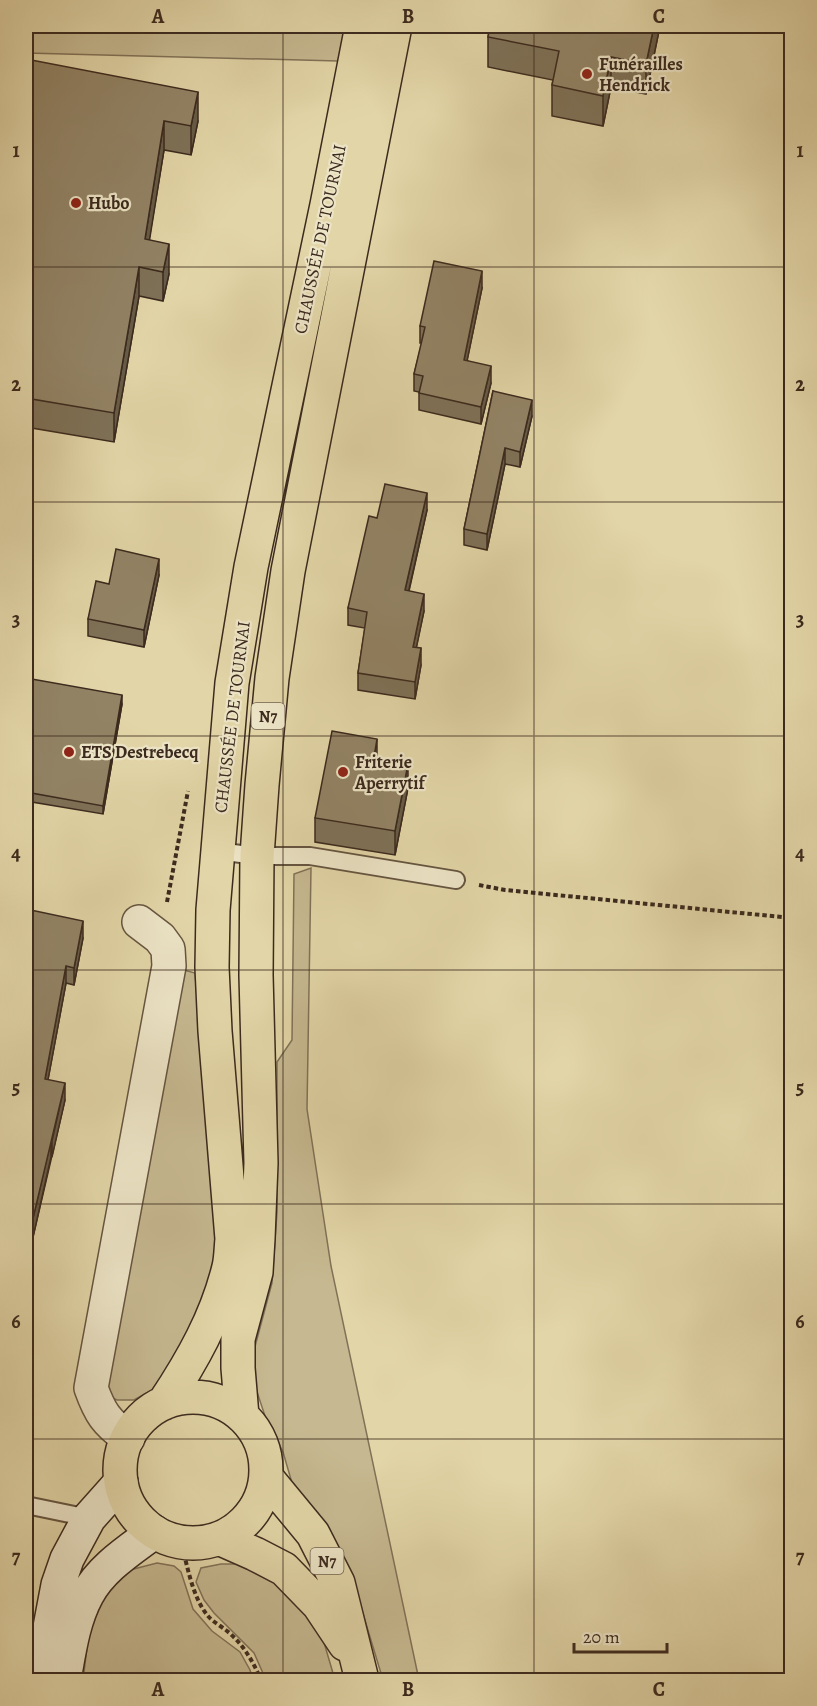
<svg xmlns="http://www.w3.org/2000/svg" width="817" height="1706" font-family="Alegreya,serif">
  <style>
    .green { fill: #c6b890; stroke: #817157; stroke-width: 1.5 }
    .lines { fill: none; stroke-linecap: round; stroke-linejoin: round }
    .service-casing { stroke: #665540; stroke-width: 20 }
    .minor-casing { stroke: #665540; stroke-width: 36 }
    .secondary-casing { stroke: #3c2a1e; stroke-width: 36 }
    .primary-casing { stroke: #3c2a1e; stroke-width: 36 }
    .path { stroke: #3c2a1e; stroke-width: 4; stroke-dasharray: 4.5 3; stroke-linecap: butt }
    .service { stroke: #ece4c6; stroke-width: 16 }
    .minor { stroke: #ece4c6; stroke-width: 33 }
    .secondary { stroke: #ece4c6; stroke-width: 33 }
    .primary { stroke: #e2d5a7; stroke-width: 33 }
    .wall { fill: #7e7157; stroke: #3c2a1e; stroke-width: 1.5 }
    .shaded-wall { fill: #665c47; stroke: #3c2a1e; stroke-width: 1.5 }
    .building { fill: #928365; stroke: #3c2a1e; stroke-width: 1.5 }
    .grid { fill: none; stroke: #3c2a1e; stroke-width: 1.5; stroke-opacity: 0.55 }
    .poi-dot { fill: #8f2418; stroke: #ece4c6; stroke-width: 2 }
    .labels { text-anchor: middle; stroke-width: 4.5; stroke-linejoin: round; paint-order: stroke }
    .shield { fill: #ece4c6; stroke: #716250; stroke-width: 1.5 }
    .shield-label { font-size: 16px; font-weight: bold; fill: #3c2a1e }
    .poi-label { font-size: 18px; font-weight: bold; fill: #3c2a1e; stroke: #ece4c6; text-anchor: start }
    .street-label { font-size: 18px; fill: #3c2a1e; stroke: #ece4c6 }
    .neatline { fill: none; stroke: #3c2a1e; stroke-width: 2 }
    .grid-label { font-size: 20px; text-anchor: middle; font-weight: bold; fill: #3c2a1e }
  </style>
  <rect width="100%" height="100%" fill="#e2d5a7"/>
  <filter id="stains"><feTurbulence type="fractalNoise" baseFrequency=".00333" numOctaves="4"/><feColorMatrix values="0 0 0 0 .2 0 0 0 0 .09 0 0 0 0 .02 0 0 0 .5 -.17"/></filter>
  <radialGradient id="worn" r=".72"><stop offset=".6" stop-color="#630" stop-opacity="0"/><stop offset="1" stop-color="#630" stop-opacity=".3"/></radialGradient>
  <path class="green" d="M 26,26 L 345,26 L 338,61 L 26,53 Z
    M 311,868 L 307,1109 L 331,1266 L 419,1680 L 383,1680 L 351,1574 L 292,1483 L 283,1452 L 265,1416 L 254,1383 L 253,1354 L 272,1283 L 277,1212 L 277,1062 L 292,1040 L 294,874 Z
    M 169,966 L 195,973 L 217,1239 L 212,1271 L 202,1309 L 169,1367 L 152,1390 L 134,1400 L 117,1400 L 91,1388 Z
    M 157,1563 L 174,1566 L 181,1572 L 193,1609 L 212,1631 L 240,1652 L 250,1670 L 253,1680 L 83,1680 L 89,1632 L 98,1602 L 126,1571 Z
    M 221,1564 L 240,1564 L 261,1570 L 318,1622 L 335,1680 L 266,1680 L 254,1653 L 214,1613 L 204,1600 L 196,1582 L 201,1568 Z"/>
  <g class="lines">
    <g class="service-casing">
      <path id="service" d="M 217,851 L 257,856 L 310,856 L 456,880
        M 26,1505 L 89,1518"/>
    </g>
    <g class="minor-casing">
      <path id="minor" d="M 128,1438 C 106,1422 100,1413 91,1388 L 169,966 L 168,949 L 160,938 L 139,922"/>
    </g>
    <g class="secondary-casing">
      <path id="secondary" d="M 40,1680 L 58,1585 L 67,1559 L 89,1518 L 121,1482
        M 64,1680 C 69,1652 73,1621 87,1595 C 101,1568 130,1550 154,1532"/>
    </g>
    <g class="primary-casing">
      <path id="primary" d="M120 1470a73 73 0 1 1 146 0a73 73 0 1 1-146 0Z
        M 164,1403 C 192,1361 217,1317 229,1267 C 231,1259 231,1249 232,1239 L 215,1031 L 212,967 L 213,910 L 232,683 L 251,567 L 327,205 L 362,26
        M 242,1416 L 238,1368 L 238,1339 L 256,1272 L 258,1238 L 261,1163 L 256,975 L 257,856 L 262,785 L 272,678 L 288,571 L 395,26
        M 266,1477 L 313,1534 L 338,1583 L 362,1680
        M 221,1539 L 255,1554 L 284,1569 L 319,1605 L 345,1644"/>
    </g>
    <path class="path" d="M 479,885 L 505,890 L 792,918
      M 167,902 L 188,791
      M 182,1546 C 188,1569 193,1598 208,1616 C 213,1622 221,1626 227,1631 C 243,1644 253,1661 261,1680"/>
    <use href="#service" class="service"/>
    <use href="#minor" class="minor"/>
    <use href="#secondary" class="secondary"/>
    <use href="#primary" class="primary"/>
  </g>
  <path class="wall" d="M 490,26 L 660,26 L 646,94 L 611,87 L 603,126 L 552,116 L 552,85 L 553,80 L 488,67 L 488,37 Z
    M 26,59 L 198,121 L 191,155 L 164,150 L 149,240 L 169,274 L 163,301 L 139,296 L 114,442 L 26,427 Z
    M 482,288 L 467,360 L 491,383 L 481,424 L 419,410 L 419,392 L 414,391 L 414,374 L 422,343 L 420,343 L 420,326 Z
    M 493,391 L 532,416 L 520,467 L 505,464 L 487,550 L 464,545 L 464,529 Z
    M 427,510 L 409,591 L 424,611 L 416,648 L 421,665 L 415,699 L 358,690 L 358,673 L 365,628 L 348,625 L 348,608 L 377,518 Z
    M 159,575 L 144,647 L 88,636 L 88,619 L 109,584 Z
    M 26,678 L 122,704 L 103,814 L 26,801 Z
    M 377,758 L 408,788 L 395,855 L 315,842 L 315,818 Z
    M 26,909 L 83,938 L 74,985 L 66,983 L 48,1079 L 65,1100 L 33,1237 L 33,1248 Z"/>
  <path class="shaded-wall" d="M 654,26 L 660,26 L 646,94 L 646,64 Z
    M 611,57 L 611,87 L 603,126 L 603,96 Z
    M 198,92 L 198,121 L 191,155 L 191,126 Z
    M 164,121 L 164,150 L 145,268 L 145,239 Z
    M 169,244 L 169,274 L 163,301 L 163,272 Z
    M 139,267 L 139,296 L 114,442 L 114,413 Z
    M 482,271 L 482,288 L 464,376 L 464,360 Z
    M 491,366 L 491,383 L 481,424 L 481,407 Z
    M 532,400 L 532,416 L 520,467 L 520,452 Z
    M 505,448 L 505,464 L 487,550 L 487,534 Z
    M 427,493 L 427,510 L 405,607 L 405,590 Z
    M 159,559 L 159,575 L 144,647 L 144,630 Z
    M 424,594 L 424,611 L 413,664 L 413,647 Z
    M 421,648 L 421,665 L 415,699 L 415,682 Z
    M 122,695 L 122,704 L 103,814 L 103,806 Z
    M 377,739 L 377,764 L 374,757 Z
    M 408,764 L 408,788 L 395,855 L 395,831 Z
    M 83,921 L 83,938 L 74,985 L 74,968 Z
    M 66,966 L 66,983 L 45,1096 L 45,1079 Z
    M 65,1083 L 65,1100 L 52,1157 L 52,1141 Z
    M 51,1140 L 51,1157 L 33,1237 L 33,1248 L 26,1281 L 26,1264 L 30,1231 Z"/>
  <path class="building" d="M 490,26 L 654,26 L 646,64 L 611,57 L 603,96 L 552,85 L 559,51 L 488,37 Z
    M 26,59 L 198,92 L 191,126 L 164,121 L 145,239 L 169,244 L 163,272 L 139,267 L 114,413 L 26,398 Z
    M 434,261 L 482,271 L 464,360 L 491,366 L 481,407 L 419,393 L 423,376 L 414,374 L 425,327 L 420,326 Z
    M 493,391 L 532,400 L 520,452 L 505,448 L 487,534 L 464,529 Z
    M 385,484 L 427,493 L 405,590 L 424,594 L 413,647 L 421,648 L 415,682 L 358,673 L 367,612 L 348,608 L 369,516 L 377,518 Z
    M 116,549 L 159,559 L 144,630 L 88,619 L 96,581 L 109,584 Z
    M 26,678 L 122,695 L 103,806 L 26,792 Z
    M 332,731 L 377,739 L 374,757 L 408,764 L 395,831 L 315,818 Z
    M 26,909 L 83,921 L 74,968 L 66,966 L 45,1079 L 65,1083 L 30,1231 L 33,1232 L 26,1264 Z"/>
  <path class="grid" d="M 283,26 L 283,1680M 534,26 L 534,1680M 26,267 L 792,267M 26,502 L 792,502M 26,736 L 792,736M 26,970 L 792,970M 26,1204 L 792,1204M 26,1439 L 792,1439"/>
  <g class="poi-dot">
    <circle cx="587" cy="74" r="6"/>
    <circle cx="76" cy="203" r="6"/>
    <circle cx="69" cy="752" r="6"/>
    <circle cx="343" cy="772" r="6"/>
  </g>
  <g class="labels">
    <g class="shield">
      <rect x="251.5" y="703" width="33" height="26" rx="4.5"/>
      <rect x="310.5" y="1548" width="33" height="26" rx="4.5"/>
    </g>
    <g class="shield-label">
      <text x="268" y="722">N7</text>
      <text x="327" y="1567">N7</text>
    </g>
    <g class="poi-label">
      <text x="599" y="70">Funérailles<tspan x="599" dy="21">Hendrick</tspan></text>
      <text x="88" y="209">Hubo</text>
      <text x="81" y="758">ETS Destrebecq</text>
      <text x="355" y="768">Friterie<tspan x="355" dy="21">Aperrytif</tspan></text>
    </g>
    <g class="street-label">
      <text transform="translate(320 239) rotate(-78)" y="6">CHAUSSÉE DE TOURNAI</text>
      <text transform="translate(232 717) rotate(-83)" y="6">CHAUSSÉE DE TOURNAI</text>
    </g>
  </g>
  <rect width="817" height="1706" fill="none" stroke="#e2d5a7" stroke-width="66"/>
  <path d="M574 1643v9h93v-9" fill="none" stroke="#3c2a1e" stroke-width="3"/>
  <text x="583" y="1643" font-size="18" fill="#3c2a1e" stroke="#ece4c6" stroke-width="4.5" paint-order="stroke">20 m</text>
  <rect x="33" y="33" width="751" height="1640" class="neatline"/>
  <g class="grid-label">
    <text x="158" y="23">A</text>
    <text x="408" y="23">B</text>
    <text x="659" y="23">C</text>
    <text x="16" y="157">1</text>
    <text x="800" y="157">1</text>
    <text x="16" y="391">2</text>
    <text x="800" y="391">2</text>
    <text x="16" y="626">3</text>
    <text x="800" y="626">3</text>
    <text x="16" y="860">4</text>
    <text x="800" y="860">4</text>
    <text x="16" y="1094">5</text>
    <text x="800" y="1094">5</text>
    <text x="16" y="1328">6</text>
    <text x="800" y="1328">6</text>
    <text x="16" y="1563">7</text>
    <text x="800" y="1563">7</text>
    <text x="158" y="1696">A</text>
    <text x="408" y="1696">B</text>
    <text x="659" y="1696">C</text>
  </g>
  <rect width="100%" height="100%" filter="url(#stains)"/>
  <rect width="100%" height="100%" fill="url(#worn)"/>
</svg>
